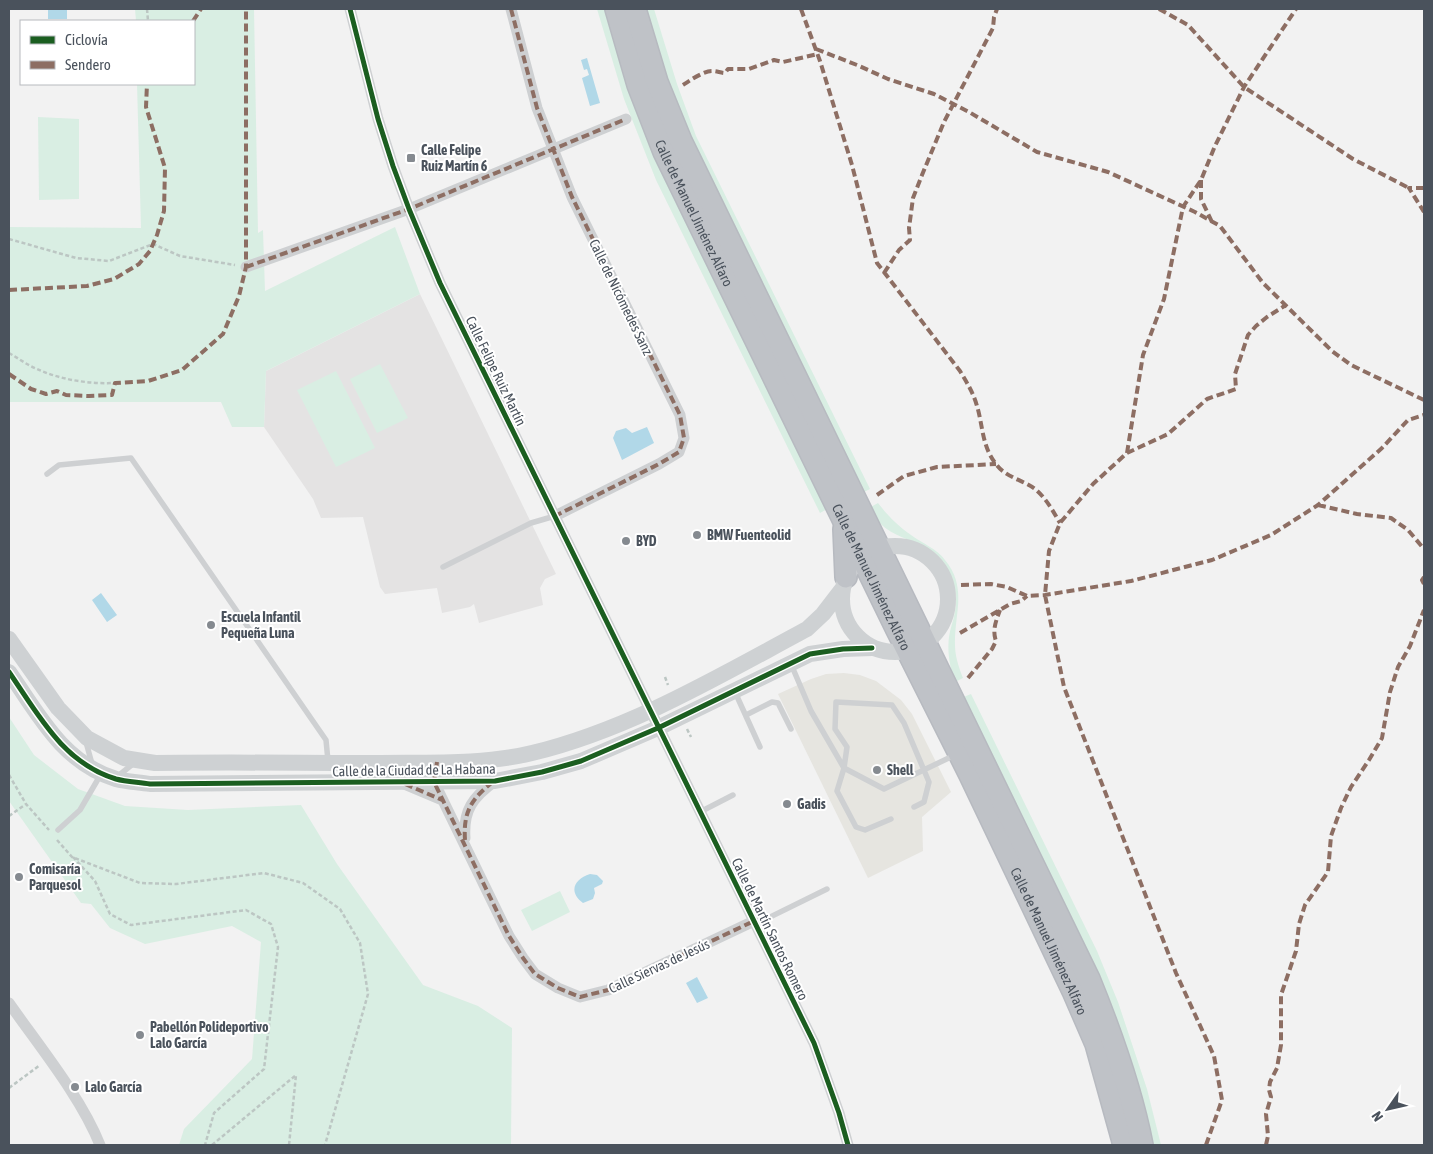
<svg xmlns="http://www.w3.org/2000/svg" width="1433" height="1154" font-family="'Asap Condensed',sans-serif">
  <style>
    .commercial { fill: #e6e5e0 }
    .education { fill: #e4e3e3 }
    .green { fill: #d9eee3 }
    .water { fill: #b1d8e8 }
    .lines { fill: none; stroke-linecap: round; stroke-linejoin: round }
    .highway-casing { stroke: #b7bac0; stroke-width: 24 }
    .path { stroke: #bcc6c3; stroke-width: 2.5; stroke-dasharray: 4 2.5; stroke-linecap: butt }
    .lane { stroke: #ced0d2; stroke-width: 5.5 }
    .street { stroke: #ced0d2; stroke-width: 11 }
    .secondary { stroke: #ced1d3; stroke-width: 16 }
    .highway { stroke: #bfc2c7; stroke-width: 21 }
    .quiet { stroke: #8d6e63; stroke-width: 4; stroke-dasharray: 8 4; stroke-linecap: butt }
    .cycleway-casing { stroke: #fff; stroke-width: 8 }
    .cycleway { stroke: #1b5e20; stroke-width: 5 }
    .poi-dot { fill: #858a90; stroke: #fff; stroke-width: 2 }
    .labels { text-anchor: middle; stroke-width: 4; stroke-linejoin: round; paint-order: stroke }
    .poi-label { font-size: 14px; font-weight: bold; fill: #4a525c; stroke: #fff; text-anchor: start }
    .street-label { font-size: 14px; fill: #4a525c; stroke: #fff }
  </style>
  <rect width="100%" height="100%" fill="#f2f2f2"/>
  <path class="commercial" d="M 844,673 L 860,675 L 876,681 L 901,700 L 912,714 L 951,792 L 922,817 L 923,851 L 868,878 L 778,694 L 811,679 L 826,674 Z"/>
  <path class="education" d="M 420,294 L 556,574 L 545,579 L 540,588 L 543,605 L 479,623 L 474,604 L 470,607 L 442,613 L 437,588 L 385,594 L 380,587 L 363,517 L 321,518 L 313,499 L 264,427 L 266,371 Z"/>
  <path class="green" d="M 135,9 L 254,9 L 258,233 L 263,230 L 265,291 L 395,227 L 420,294 L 266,371 L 264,427 L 232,427 L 221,402 L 9,402 L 9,227 L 141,228 L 137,84 L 194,84 L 194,21 L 136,21 Z
    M 597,9 L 607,9 L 829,508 L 820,513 L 656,180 L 624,99 Z
    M 643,9 L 654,9 L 677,84 L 696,136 L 870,489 L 860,494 L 687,139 Z
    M 38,117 L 79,119 L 79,199 L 39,200 Z
    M 380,364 L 408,418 L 377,433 L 350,379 Z
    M 336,371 L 375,448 L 336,467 L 297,390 Z
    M 878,503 C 888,516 898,526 911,535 C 922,543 937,549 945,560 C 968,588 954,614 955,645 C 955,656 959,668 963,678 L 955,682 C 950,668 947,652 949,637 C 950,628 954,620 955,611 C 958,596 954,580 946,567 C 925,534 887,545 869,508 Z
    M 971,694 L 1097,951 L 1118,1002 L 1147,1089 L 1161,1145 L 1150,1145 L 961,698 Z
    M 9,717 L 34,755 L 78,789 L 125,806 L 188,810 L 301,805 L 337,864 L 423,985 L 478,1006 L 512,1028 L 511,1145 L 179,1145 L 184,1129 L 252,1059 L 261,942 L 232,926 L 145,944 L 110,928 L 91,904 L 81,903 L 9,801 Z
    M 560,891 L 570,912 L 532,931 L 521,910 Z"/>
  <path class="water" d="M 48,9 L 67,9 L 67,19 L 48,19 Z
    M 587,58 L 600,103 L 590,106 L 582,78 L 589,75 L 587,69 L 584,70 L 581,60 Z
    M 647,427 L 654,443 L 622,460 L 613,438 L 616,431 L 626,428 L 632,433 Z
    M 101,593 L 117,615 L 107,622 L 92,600 Z
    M 590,874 L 597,875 L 603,881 L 602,884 L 594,888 L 595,893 L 593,899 L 583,903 C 568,892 574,879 590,874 Z
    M 697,977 L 708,998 L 697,1003 L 686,983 Z"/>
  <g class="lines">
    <g class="highway-casing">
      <g id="highway">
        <path id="s1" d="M 616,9 L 638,85 L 664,152 L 897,630 L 970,775 L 1073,991 L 1096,1044 L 1124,1145"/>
        <path d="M 635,9 L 657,82 L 681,141 L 1089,979 C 1111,1033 1131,1088 1142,1145"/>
        <path d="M 844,529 L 846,577"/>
      </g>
    </g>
    <path class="path" d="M 147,9 L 148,21
      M 9,239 L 76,258 L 109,261 L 153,244 L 180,256 L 235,265
      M 9,353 C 18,358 27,365 37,369 C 61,380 89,384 115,383
      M 665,677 L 668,685
      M 687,729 L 691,737
      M 9,775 L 26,804 L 49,830
      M 9,816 L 26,804
      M 57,840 L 72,857 L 140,883 L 176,884 L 264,873 L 303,883 L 340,909 L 360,943 L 368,994 L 325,1145
      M 73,857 L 95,881 L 110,914 L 131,925 L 246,910 L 271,924 L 278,947 L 264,1069 L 214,1113 L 205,1145
      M 9,1088 L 40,1065
      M 212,1145 L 296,1075 L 289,1145"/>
    <path class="lane" d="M 47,474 L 59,465 L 131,458 L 326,740 L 328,761
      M 443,567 L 531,523 L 555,516
      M 791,664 L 811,711 L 844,768 L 884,789 L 955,755
      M 735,692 L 760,747
      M 746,715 L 772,702 L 778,703 L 791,729
      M 86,742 L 92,764
      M 118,776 L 134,763
      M 700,812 L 733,795
      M 891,819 L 865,830 L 856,827 L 837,791 L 844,768 L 847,747 L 835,729 L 836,702 L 892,705 L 904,723 L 929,782 L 924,802 L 914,807
      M 58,830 L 80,810 L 101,774
      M 756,924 L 827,889"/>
    <path class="street" d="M 350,9 L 378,119 L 393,166 L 409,209 L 440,283 L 814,1043 L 839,1113 L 848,1145
      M 511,9 L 537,108 L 572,197 L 680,415 L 684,438 L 679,452 L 659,464 L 555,516
      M 246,267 L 409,209 L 626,119
      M 437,762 L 434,782 L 509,936 L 523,958 L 535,974 L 558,988 L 580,997 L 608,990 L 754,921
      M 404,784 L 442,800
      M 465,838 C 463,810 473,797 495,781
      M 9,1003 C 39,1046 81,1097 100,1145"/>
    <path class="secondary" d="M842 599a53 53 0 1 1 106 0a53 53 0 1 1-106 0Z
      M 9,639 L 58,708 L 87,738 L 124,758 L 155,763 C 228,762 301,763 374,763 C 424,762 483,765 532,753 C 631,729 719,676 807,629 L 823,614 L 843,588
      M 9,672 C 38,714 63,763 116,779 C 127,782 139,782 150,784 L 495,781 L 542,772 L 581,761 L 658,728 L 810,654 L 843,649 L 872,648"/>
    <use href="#highway" class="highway"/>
    <path class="quiet" d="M 511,9 L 537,108 L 572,197 L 680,415 L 684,438 L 679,452 L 659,464 L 555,516
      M 801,9 L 820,61 L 852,165 L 877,263 L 960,371 C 967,383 973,392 977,406 C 983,426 982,447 996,464 C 1005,477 1023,480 1035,489 C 1046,498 1053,511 1060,523
      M 1159,9 L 1188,25 L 1244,87 L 1353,159 L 1409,188
      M 193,21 L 201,9
      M 816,49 L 857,65 L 888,79 L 934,94 L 969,112 L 1037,152 L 1108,172 L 1195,212 L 1220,226 L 1263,283 L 1332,351 L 1351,365 L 1424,400
      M 683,85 C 689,81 705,70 713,71 C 717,71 721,73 725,73 L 728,69 L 749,69 L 774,60 L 783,62 L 818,54
      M 1201,180 L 1201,199 L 1212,222
      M 1424,188 L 1409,188 L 1424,212
      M 246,267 L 409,209 L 626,119
      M 884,273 L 899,250 L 910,240 L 909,228 L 913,198 L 922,175 L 944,122 L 993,28 L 994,17 L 997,9
      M 9,290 L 87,286 L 114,279 L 139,264 L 150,251 L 157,235 L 164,211 L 165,168 L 146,107 L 147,84
      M 9,374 L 31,389 L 46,394 L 57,391 L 66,395 L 89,396 L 112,395 L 115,383 L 148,381 L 182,370 L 223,334 L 239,296 L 246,267 L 246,9
      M 1127,453 L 1143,355 L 1164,299 L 1183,207 L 1201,180 L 1215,146 L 1244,87 L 1296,9
      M 877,495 L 904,476 L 937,467 L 996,464
      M 1318,505 L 1357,514 L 1391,518 L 1408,530 L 1424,549
      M 1424,577 L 1422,580 L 1424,584
      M 961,585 L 991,584 L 1007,587 L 1027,596 L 1045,595 L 1131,581 L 1212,560 L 1271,535 L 1318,505 L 1382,448 L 1408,420 L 1424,415
      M 960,633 L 1010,604 L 1021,601 L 1027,596
      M 968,678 L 992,649 L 996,641 C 992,630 996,621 1000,610
      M 437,762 L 434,782 L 509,936 L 523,958 L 535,974 L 558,988 L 580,997 L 608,990 L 754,921
      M 405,784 L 442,800
      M 465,840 C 463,811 472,798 494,781
      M 1206,1145 L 1222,1100 L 1214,1056 L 1176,973 L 1064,687 L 1045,595 L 1049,551 L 1060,523 L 1093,484 L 1127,453 L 1168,434 L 1207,399 L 1236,389 L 1235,374 L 1248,335 L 1256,326 L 1267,317 L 1286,305
      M 1266,1145 L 1268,1136 L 1266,1114 L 1271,1097 L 1269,1090 L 1270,1082 L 1277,1068 L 1281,1045 L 1281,995 L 1296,951 L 1299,924 L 1305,905 L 1328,872 L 1331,836 L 1341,808 L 1351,787 L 1369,760 L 1382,738 L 1390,692 L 1398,667 L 1410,646 L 1424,610"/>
    <g class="cycleway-casing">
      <path id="cycleway" d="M 350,9 L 378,119 L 393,166 L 409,209 L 440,283 L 814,1043 L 839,1113 L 848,1145
        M 9,672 C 38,714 63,763 116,779 C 127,782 139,782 150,784 L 495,781 L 542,772 L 581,761 L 658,728 L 810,654 L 843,649 L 872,648"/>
    </g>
    <use href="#cycleway" class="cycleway"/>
  </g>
  <g class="poi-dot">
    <rect x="406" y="153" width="10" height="10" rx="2.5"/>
    <circle cx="697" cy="535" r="5"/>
    <circle cx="626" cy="541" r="5"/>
    <circle cx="211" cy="625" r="5"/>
    <circle cx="877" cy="770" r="5"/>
    <circle cx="787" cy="804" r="5"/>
    <circle cx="19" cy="877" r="5"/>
    <circle cx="140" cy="1035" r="5"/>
    <circle cx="75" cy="1087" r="5"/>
  </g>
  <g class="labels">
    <g class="poi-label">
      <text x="421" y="155">Calle Felipe<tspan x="421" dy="16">Ruiz Martín 6</tspan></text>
      <text x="707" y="540">BMW Fuenteolid</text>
      <text x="636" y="546">BYD</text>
      <text x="221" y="622">Escuela Infantil<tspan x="221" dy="16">Pequeña Luna</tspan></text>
      <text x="887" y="775">Shell</text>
      <text x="797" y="809">Gadis</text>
      <text x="29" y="874">Comisaría<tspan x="29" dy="16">Parquesol</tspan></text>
      <text x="150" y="1032">Pabellón Polideportivo<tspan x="150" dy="16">Lalo García</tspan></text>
      <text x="85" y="1092">Lalo García</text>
    </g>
    <g class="street-label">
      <text dy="5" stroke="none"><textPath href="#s1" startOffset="219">Calle de Manuel Jiménez Alfaro</textPath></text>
      <text transform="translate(621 297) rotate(64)" y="5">Calle de Nicómedes Sanz</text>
      <text transform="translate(496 371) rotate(64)" y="5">Calle Felipe Ruiz Martín</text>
      <text dy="5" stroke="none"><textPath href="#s1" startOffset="624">Calle de Manuel Jiménez Alfaro</textPath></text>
      <text transform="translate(414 770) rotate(-1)" y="5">Calle de la Ciudad de La Habana</text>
      <text transform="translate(770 929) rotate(64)" y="5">Calle de Martín Santos Romero</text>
      <text dy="5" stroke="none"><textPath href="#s1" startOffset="1029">Calle de Manuel Jiménez Alfaro</textPath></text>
      <text transform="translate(659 966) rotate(-25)" y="5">Calle Siervas de Jesús</text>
    </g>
  </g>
  <rect width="1433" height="1154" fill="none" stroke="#4a525c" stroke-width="20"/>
  <rect x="20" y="20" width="175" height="65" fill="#ffffff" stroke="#b7babe"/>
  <rect x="30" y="36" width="25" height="8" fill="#1b5e20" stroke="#b7babe"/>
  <text x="65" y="45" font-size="15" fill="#4a525c">Ciclovía</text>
  <rect x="30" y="61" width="25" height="8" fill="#8d6e63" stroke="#b7babe"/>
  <text x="65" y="70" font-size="15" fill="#4a525c">Sendero</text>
  <g transform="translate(1388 1109) rotate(236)" stroke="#ffffff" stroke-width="4" paint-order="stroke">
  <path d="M0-4L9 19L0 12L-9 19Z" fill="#4a525c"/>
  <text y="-8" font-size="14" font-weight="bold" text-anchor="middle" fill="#4a525c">N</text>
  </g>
</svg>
